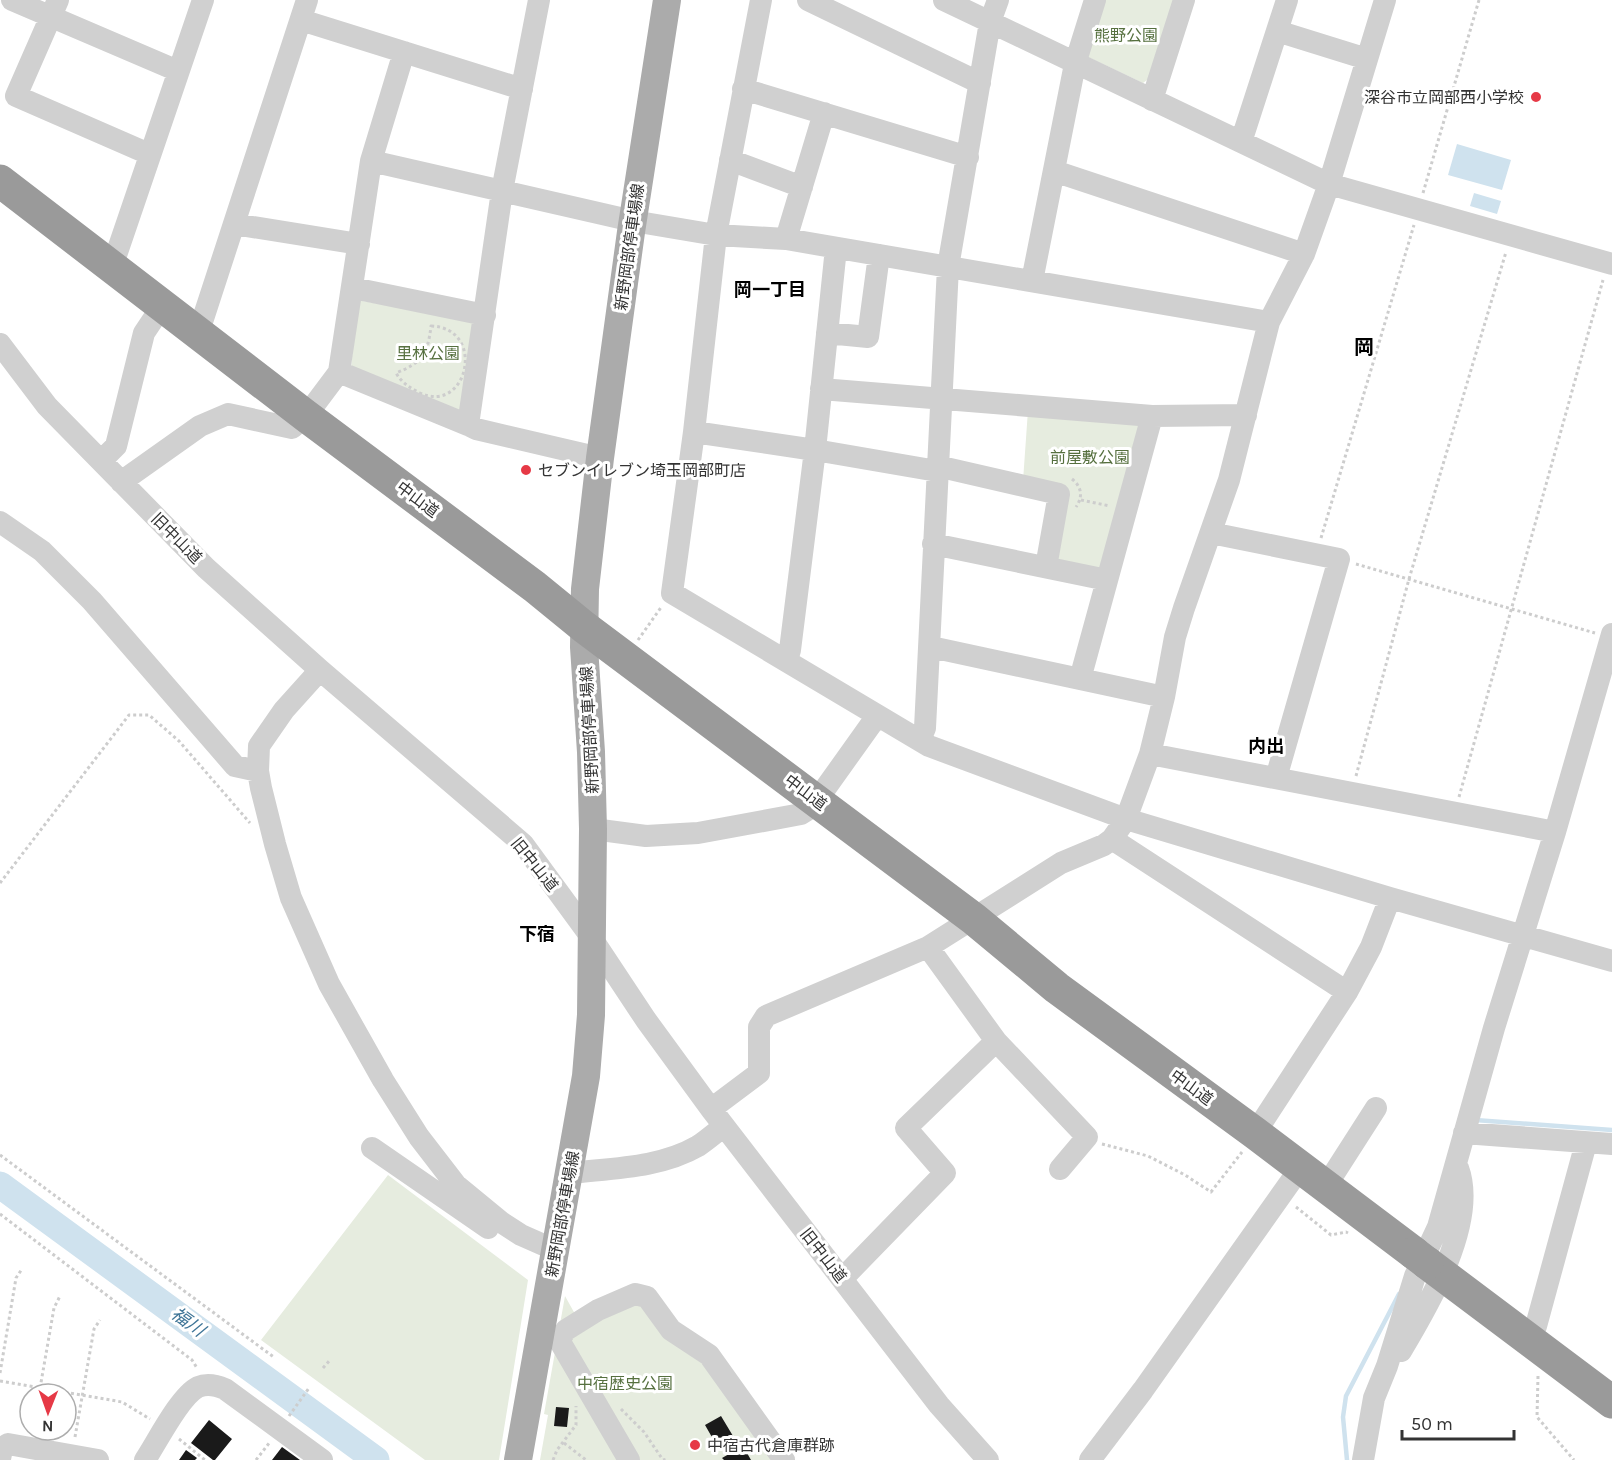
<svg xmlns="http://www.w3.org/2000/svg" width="1612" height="1460" font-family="Karla,'Noto Sans JP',sans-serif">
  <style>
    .green { fill: #e6ecdf }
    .water { fill: #cfe2ee }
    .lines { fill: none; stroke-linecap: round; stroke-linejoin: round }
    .stream { stroke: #cfe2ee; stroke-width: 4.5 }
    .river { stroke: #cfe2ee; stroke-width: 27 }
    .building { fill: #1a1a1a }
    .path { stroke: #cdcdcd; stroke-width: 3; stroke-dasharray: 3 3; stroke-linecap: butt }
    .minor { stroke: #d0d0d0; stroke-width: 22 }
    .major { stroke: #ababab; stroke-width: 28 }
    .highway { stroke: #9a9a9a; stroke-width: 33 }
    .highway-bridge { stroke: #9a9a9a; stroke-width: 33 }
    .poi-dot { fill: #e63946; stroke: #fff; stroke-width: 2 }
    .labels { text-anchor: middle; stroke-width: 6; stroke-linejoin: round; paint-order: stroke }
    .park-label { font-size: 16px; fill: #56703f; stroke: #fff }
    .poi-label { font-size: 16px; fill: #333; stroke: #fff; text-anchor: start }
    .street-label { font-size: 16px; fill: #333; stroke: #fff }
    .neighbourhood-label { font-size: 18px; font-weight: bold; fill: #000; stroke: #fff }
    .water-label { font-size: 18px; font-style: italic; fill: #3f7597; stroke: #fff }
    .quarter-label { font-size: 20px; font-weight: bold; fill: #000; stroke: #fff }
  </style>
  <rect width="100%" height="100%" fill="#fff"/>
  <path class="green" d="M 1100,0 L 1175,0 L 1151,77 L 1143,83 L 1086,56 Z
    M 357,300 L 477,321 L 464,416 L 351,368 Z
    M 1028,410 L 1141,420 L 1102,567 L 1094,571 L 1051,560 L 1064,490 L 1023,481 Z
    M 388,1175 L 528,1280 L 499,1460 L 425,1460 L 261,1340 Z
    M 644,1285 L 790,1460 L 540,1460 L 548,1415 L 544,1414 L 565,1296 L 575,1314 Z"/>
  <path class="water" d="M 1457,144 L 1511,160 L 1502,190 L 1448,175 Z
    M 1474,193 L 1501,201 L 1497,214 L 1470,206 Z"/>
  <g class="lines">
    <path class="stream" d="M 1475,1120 L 1612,1130
      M 1347,1460 L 1343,1417 L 1346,1396 L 1399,1294"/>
    <path class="river" d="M 0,1185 L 376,1460"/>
  </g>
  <path class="building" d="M 556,1407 L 569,1408 L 567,1427 L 554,1426 Z
    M 721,1416 L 733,1436 L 717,1446 L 705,1425 Z
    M 209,1420 L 232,1439 L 215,1460 L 213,1460 L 191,1443 Z
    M 743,1446 L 751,1460 L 724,1460 L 722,1458 Z
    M 282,1447 L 300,1460 L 272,1460 Z
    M 186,1450 L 197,1458 L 195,1460 L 179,1460 Z"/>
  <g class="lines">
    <path class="path" d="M 1423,193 L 1479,0
      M 431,326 C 487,328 468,415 420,393 C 410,388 402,383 396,373 C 422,363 428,353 431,326 Z
      M 1072,479 C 1082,487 1083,497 1076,507
      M 1081,500 L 1110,506
      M 1321,538 L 1414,225
      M 1356,564 L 1595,633
      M 638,640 L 662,606
      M 1356,776 L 1409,579 L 1506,252
      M 1459,797 L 1603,280
      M 0,883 L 129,715 L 149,715 L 179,741 L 250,823
      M 1102,1144 L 1148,1156 L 1185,1175 L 1211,1192 L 1242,1152
      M 0,1155 L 275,1358
      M 1296,1207 L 1331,1235 L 1346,1232 L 1348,1233
      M 0,1214 L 192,1360 L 197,1368
      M 323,1368 L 330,1360
      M 0,1373 L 16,1278 L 22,1269
      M 1538,1376 L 1537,1417 L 1574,1460
      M 0,1381 L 122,1402 L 150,1419
      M 603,1382 L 616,1373
      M 39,1394 L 54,1308 L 60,1296
      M 621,1409 L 644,1432 L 663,1460 L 667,1459
      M 289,1416 L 309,1388
      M 75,1437 L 94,1329 L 100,1320
      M 179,1439 L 205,1460
      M 564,1443 L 586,1460
      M 256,1460 L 270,1442
      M 553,1460 L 557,1450 L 576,1425 L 576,1406"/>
    <path class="minor" d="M 12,0 L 178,71
      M 58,0 L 16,96 L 149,154
      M 761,0 L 716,235 L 694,432 L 672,593 L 929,746 L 1126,819 L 1390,898 L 1612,961
      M 808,0 L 980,83
      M 944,0 L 1329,184 L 1612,264
      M 301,20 L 522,89
      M 1277,31 L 1367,59
      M 743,89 L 968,157
      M 1152,100 L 1184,0
      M 1241,142 L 1287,0
      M 730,160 L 802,187
      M 371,161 L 633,221 L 716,235 L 786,239 L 1269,322
      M 1054,171 L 1304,254
      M 234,224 L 359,244
      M 786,239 L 824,113
      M 112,267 L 203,0
      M 1032,281 L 1075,64 L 1095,0
      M 353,288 L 485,315
      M 827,333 L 868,337 L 879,255
      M 198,334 L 307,0
      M 0,344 L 47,406 L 206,568 L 320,670 L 523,844 L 591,937 L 646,1020 L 711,1109 L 939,1405 L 988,1460
      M 339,372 L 468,425 L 502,191 L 539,0
      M 821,389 L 1152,416 L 1246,415
      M 468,425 L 476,429 L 600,458
      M 694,432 L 815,450 L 937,471
      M 101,461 L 116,446 L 144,333 L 162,306
      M 937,466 L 1059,494 L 1046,567
      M 121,482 L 200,426 L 228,414 L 292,428 L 306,416 L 339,372 L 371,161 L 404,52
      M 0,522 L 42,551 L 92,601 L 235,766 L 258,771
      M 1211,533 L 1339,559 L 1276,778
      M 933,544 L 1107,580
      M 931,647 L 1164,697
      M 787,660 L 790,650 L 815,450 L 836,248
      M 320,670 L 284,710 L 259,746 L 258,771 L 261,788 L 275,844 L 291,898 L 329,984 L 383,1080 L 419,1137 L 456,1185 L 501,1222 L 521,1235 L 555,1250
      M 1080,679 L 1152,416
      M 920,740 L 925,728 L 948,267 L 990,22 L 998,0
      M 1150,754 L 1555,832
      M 593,829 L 646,836 L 698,833 L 801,814 L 809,809 L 817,800 L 877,716
      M 1112,839 L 1347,992
      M 928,947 L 996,1041 L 1087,1137 L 1060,1169
      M 711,1109 L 759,1073 L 759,1027 L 766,1016 L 928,947 L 1061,863 L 1104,845 L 1112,839 L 1126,819 L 1150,754 L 1164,697 L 1175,637 L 1184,608 L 1229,480 L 1269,322 L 1304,254 L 1329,184 L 1385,0
      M 1255,1133 L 1347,992 L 1371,947 L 1390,898
      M 1464,1133 L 1612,1144
      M 372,1148 L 488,1228
      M 570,1173 C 613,1168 660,1168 698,1146 C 707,1140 715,1133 724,1126
      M 1326,1186 L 1376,1108
      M 842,1279 L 945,1173 L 906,1128 L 996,1041
      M 544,1335 L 559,1340 L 629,1460
      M 1528,1339 L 1536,1326 L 1586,1143
      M 559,1340 L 566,1330 L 598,1310 L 635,1294 L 647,1297 L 671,1330 L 709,1355 L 784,1460
      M 1401,1351 C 1428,1306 1478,1222 1458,1168
      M 0,1459 L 2,1449 L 8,1444 L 98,1460
      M 145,1460 C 157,1442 180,1396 198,1387 C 207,1383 216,1385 225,1389 L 322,1460
      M 1090,1460 L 1143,1390 L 1301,1167
      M 1363,1460 L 1374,1398 L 1387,1366 L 1415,1276 L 1438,1227 L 1494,1028 L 1555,832 L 1612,634"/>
    <path class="major" d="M 518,1460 L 586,1076 L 591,1015 L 593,829 L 591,752 L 584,647 L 585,589 L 600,458 L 631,232 L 667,0"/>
    <path class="highway" d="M 0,181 L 306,416 L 535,587 L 584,627 L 974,919 L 1057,988 L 1255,1133 L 1414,1253
      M 1427,1263 L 1612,1402"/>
    <path class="highway-bridge" d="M 1414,1253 L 1427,1263"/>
  </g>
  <g class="poi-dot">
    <circle cx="1536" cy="97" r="6"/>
    <circle cx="526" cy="470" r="6"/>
    <circle cx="695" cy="1445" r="6"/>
  </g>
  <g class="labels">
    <g class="park-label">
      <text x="1126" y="41">熊野公園</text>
      <text x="428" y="359">里林公園</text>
      <text x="1090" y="463">前屋敷公園</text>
      <text x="625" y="1389">中宿歴史公園</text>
    </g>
    <g class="poi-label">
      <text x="1524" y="103" text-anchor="end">深谷市立岡部西小学校</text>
      <text x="538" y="476">セブンイレブン埼玉岡部町店</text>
      <text x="707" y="1451">中宿古代倉庫群跡</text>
    </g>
    <g class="street-label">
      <text transform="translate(629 247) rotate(-82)" y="6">新野岡部停車場線</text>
      <text transform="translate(418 499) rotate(37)" y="6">中山道</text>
      <text transform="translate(177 538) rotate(45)" y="6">旧中山道</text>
      <text transform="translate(589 730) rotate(-93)" y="6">新野岡部停車場線</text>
      <text transform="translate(806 792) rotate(37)" y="6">中山道</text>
      <text transform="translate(535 864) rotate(51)" y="6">旧中山道</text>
      <text transform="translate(1192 1087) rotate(36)" y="6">中山道</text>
      <text transform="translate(562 1214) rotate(-80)" y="6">新野岡部停車場線</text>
      <text transform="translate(824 1255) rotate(52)" y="6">旧中山道</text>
    </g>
    <g class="neighbourhood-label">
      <text x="770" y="296">岡一丁目</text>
      <text x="1266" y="752">内出</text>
      <text x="537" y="940">下宿</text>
    </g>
    <g class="water-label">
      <text transform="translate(188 1322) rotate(36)" y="6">福川</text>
    </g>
    <g class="quarter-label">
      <text x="1364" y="354">岡</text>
    </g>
  </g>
  <g transform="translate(48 1412) rotate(181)"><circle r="28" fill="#ffffff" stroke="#adadad" stroke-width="1.5"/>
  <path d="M0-4.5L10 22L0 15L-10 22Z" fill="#e63946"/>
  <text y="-9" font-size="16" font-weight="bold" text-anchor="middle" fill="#333333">N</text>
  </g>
  <path d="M1402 1430v9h112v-9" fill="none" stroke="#333333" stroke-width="3"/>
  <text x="1411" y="1430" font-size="18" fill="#333333" stroke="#ffffff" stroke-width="4.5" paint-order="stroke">50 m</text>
</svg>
